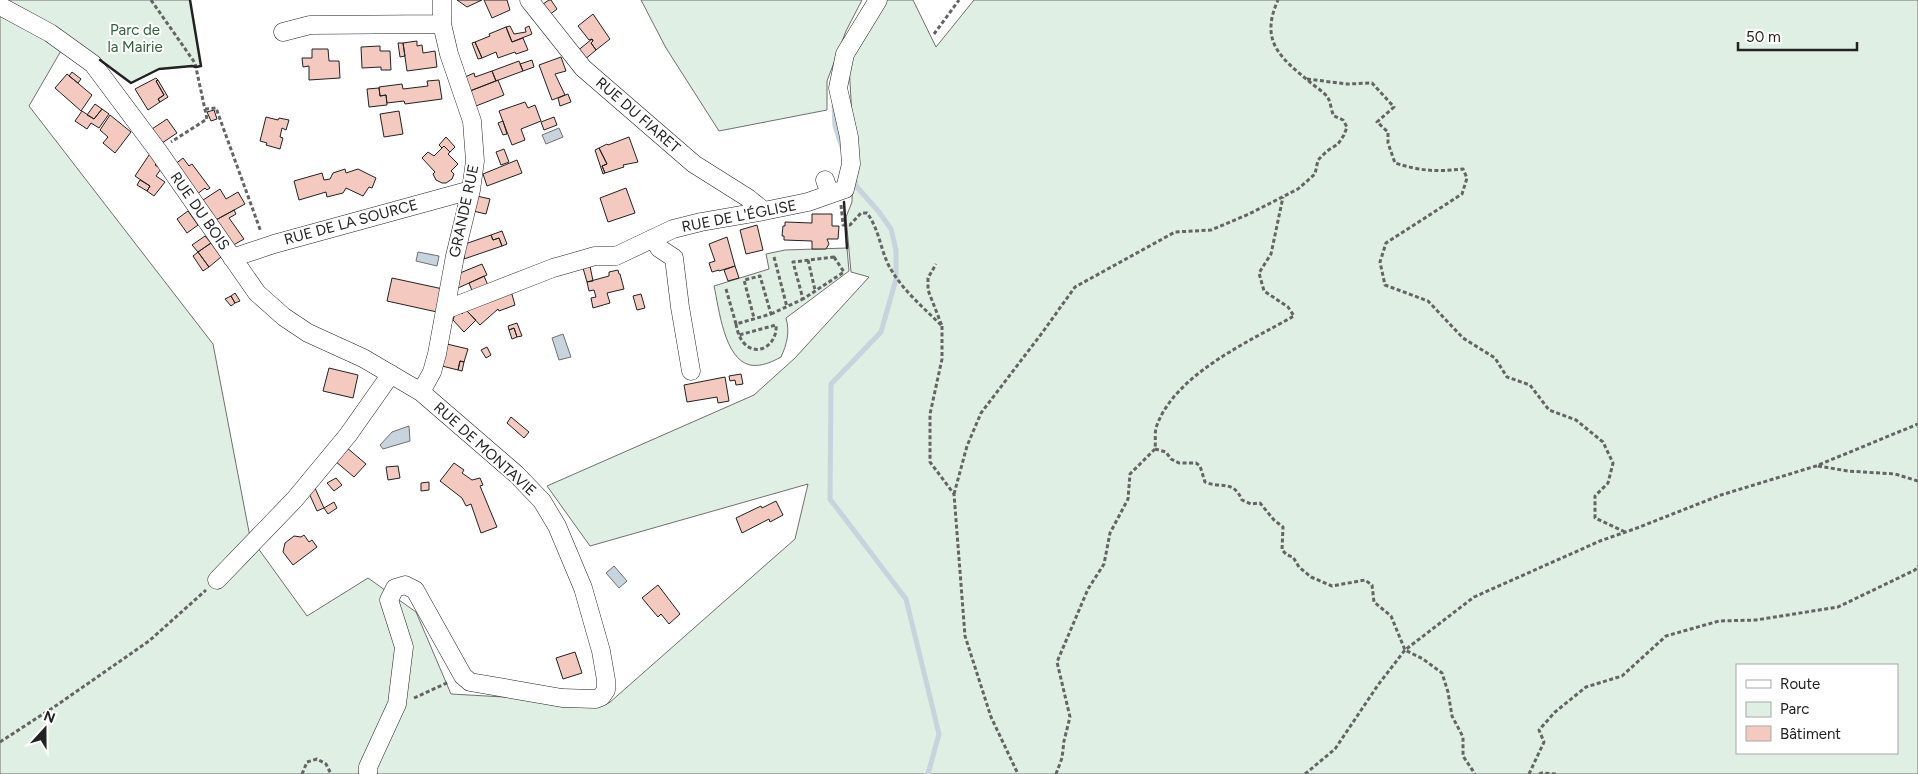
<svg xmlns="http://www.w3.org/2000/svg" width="1918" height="774" font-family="Figtree,sans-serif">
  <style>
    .green { fill: #e0efe3; stroke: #6f6f6f; fill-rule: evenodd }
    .water { fill: #c7d3dd; stroke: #6f6f6f }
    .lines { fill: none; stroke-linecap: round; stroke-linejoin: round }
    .stream { stroke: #c7d3dd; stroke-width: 5 }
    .building { fill: #f3c9c0; stroke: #222 }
    .minor-casing { stroke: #222; stroke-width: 19 }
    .path { stroke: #646464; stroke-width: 3; stroke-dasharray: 4 2.5; stroke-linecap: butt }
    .minor { stroke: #fff; stroke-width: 18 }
    .wall { stroke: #222; stroke-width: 2.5 }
    .labels { text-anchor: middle; stroke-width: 4; stroke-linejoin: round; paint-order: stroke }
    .park-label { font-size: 15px; fill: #2f5e38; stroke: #fff }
    .street-label { font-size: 15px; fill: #222; stroke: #fff }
  </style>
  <rect width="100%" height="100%" fill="#fff"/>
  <path class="green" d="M 0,0 L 190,0 L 201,66 L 196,67 L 192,66 L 159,69 L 131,83 L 69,37 L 29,106 L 213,344 L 250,537 L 307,616 L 368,578 L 416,612 L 451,694 L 609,703 L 795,539 L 808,484 L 590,546 L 547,486 L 754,395 L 795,358 L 869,277 L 851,272 L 846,217 L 852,202 L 853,134 L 848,48 L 883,0 L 913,0 L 936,47 L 974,0 L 1918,0 L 1918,774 L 0,774 ZM 1737,665 L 1897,665 L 1897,753 L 1737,753 Z
    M 641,0 L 862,0 L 846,31 L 827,81 L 827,110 L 719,131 L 666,48 Z
    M 847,248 L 849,271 L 786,318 C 790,332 787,344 781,357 C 772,362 761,367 750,365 C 724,359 719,308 714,286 L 769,269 L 766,254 L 785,250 Z"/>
  <path class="water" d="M 559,128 L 563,137 L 546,144 L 542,135 Z
    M 418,252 L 439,256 L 437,266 L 416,261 Z
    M 563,334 L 571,357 L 559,360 L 552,338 Z
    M 409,426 L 410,441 L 383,449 L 380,445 L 392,432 Z
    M 614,566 L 627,581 L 619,588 L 606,573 Z"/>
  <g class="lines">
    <path class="stream" d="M 834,106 L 835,126 L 842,147
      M 854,178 L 857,187 L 879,212 L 891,229 L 896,250 L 896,279 L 881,332 L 831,384 L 830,499 L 906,599 L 939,734 L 928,774"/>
  </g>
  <path class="building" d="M 457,0 L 482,0 L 467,7 Z
    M 484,0 L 507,0 L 510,10 L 492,18 Z
    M 549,0 L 551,0 L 557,9 L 548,16 L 540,6 Z
    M 593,14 L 610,39 L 596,50 L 591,43 L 593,41 L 592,39 L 589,40 L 578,26 Z
    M 510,26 L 514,34 L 526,32 L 525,28 L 529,26 L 532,34 L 512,42 L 506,27 Z
    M 506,27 L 512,42 L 523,38 L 528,50 L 516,54 L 515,52 L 498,58 L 496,52 L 482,58 L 475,42 L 490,36 L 489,34 Z
    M 592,39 L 593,41 L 591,43 L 596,50 L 583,61 L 576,52 Z
    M 417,41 L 417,46 L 422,45 L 423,53 L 435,51 L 437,67 L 407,71 L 403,43 Z
    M 475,42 L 482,58 L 478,59 L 472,43 Z
    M 398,43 L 403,43 L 405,56 L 400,57 Z
    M 380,46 L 380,51 L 390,51 L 391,70 L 381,70 L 381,67 L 362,68 L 361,47 Z
    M 312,49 L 328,49 L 329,61 L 339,61 L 340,78 L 309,80 L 309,66 L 303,67 L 302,58 L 312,58 Z
    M 561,57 L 566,71 L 555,74 L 565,95 L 552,100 L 539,65 Z
    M 532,60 L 534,67 L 523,71 L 520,64 Z
    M 519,61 L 523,71 L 496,81 L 492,71 Z
    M 492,71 L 496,81 L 470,91 L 465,77 L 474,73 L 475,77 Z
    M 72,72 L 81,79 L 78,83 L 69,76 Z
    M 67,74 L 92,95 L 81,111 L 55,88 Z
    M 156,78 L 158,80 L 156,81 L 164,95 L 158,99 L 160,102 L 148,110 L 135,89 Z
    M 158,80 L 168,97 L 160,102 L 158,99 L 164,95 L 156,81 Z
    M 439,80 L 442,99 L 405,104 L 404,101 L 387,103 L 386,95 L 380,96 L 379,87 L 402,84 L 403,89 L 428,86 L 427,81 Z
    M 498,80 L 504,95 L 476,106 L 470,91 Z
    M 379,88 L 380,96 L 386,95 L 387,105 L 369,107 L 367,89 Z
    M 568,94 L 571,102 L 560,106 L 558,98 Z
    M 525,102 L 528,108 L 535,105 L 541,121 L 521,129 L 525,140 L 512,145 L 499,111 Z
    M 95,104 L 102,109 L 94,119 L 87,115 Z
    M 102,109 L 109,114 L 99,128 L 91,123 L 87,129 L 75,121 L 82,111 L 94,119 Z
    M 214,110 L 217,119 L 211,121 L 207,112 Z
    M 399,111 L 403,134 L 384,137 L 380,114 Z
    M 110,115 L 131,132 L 115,153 L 103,143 L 108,137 L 100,130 Z
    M 266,117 L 278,120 L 279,118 L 289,120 L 286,130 L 282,128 L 280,137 L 283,138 L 280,149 L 266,145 L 267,143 L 260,141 Z
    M 554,117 L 557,125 L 544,130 L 541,122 Z
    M 167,119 L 177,133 L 159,145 L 149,131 Z
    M 503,121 L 507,134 L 503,135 L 498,123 Z
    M 446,137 L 455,147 L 450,152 L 444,146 L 442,148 L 439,145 Z
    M 629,137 L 638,162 L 623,165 L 624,167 L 605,173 L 602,166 L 607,164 L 599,148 L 607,144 L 608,145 Z
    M 444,146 L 450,152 L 448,154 L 458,164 L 451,171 L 454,174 L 452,179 L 446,183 L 442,183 L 436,180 L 433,174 L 435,172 L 422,158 L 428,152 L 434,156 Z
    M 599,148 L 607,164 L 602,166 L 605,173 L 603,174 L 595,150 Z
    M 504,149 L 509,162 L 501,165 L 496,152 Z
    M 151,152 L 158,162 L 155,165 L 161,169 L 156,176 L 165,182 L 154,196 L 147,191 L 150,186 L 135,176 Z
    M 183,158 L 189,166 L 192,164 L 210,188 L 207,190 L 205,188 L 196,195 L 174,165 Z
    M 517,160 L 522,173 L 487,186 L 483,174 Z
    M 345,169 L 346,173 L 358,169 L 376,178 L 372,188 L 369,187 L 363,196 L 346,188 L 343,193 L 327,197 L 326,192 L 299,200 L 294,181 L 322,173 L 324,180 L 330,179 L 333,173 Z
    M 140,180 L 150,186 L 147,191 L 137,185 Z
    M 626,188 L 635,213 L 608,222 L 600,198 Z
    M 220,189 L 226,199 L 238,192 L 245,204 L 214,221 L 200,202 Z
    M 477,196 L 490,199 L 486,214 L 473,211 Z
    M 234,210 L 236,214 L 229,218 L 244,239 L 230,247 L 214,221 Z
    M 188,211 L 198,225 L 187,233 L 177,219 Z
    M 812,214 L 832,214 L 832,226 L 839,226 L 838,239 L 827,239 L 829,244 L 826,249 L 812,249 L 812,241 L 784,240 L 784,236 L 782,236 L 783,226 L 785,226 L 785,222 L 812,223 Z
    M 757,225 L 763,250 L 746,254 L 740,230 Z
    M 502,231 L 507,244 L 502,246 L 499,238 L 493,240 L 491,235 Z
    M 491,235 L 493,240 L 499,238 L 502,246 L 464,259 L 465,244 Z
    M 205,236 L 211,243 L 198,252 L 192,245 Z
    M 727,237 L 735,266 L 719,271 L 719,270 L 712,272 L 709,263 L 715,261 L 709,244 Z
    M 211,243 L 221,257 L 209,267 L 198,252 Z
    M 198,252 L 209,267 L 203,271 L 193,256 Z
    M 482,264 L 487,275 L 458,288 L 460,273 Z
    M 590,266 L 593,281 L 587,282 L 583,268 Z
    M 735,266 L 739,278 L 728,281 L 724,270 Z
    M 618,270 L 619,274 L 620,274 L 624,289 L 607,293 L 610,303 L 593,308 L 591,298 L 596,297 L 594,290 L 589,291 L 587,282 L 609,276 L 609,272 Z
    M 484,276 L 490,290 L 474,296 L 469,283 Z
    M 392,278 L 443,289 L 437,312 L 387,301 Z
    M 511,291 L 515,305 L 499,311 L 498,309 L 480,325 L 466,310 Z
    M 235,293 L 240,301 L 235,303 L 231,296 Z
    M 641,294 L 645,308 L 637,310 L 633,296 Z
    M 231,296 L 235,303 L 231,306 L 225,299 Z
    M 466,310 L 476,320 L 464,332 L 453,320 L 455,314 L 460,311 L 462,314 Z
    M 517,323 L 522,336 L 517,337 L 514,328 L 509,330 L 508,326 Z
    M 514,328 L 517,337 L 512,339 L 509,330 Z
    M 447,344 L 468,349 L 464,362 L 460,361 L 458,370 L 442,366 Z
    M 487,347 L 491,355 L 486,358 L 481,350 Z
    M 460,361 L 464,362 L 462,371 L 458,370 Z
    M 329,368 L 358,375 L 353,398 L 323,391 Z
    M 741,374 L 743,384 L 736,385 L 735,380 L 730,381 L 729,376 Z
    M 725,377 L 729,401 L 718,403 L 717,397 L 687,402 L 684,385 Z
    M 511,417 L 529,432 L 524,438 L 507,423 Z
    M 346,447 L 366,464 L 354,477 L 335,461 Z
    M 454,463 L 464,470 L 462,473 L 472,480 L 480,478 L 483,485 L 480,486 L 497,527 L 481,533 L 471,504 L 466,506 L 462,498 L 440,481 Z
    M 398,466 L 400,478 L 388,480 L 386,467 Z
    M 336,478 L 342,485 L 334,491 L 327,483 Z
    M 429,482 L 429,490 L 421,491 L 421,483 Z
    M 315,488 L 324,508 L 317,511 L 308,491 Z
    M 776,501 L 783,515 L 770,522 L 769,519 L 742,533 L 736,518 L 761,506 L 762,508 Z
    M 334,502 L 337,508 L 328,514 L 324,508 Z
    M 304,535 L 309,542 L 312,540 L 317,547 L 293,565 L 283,552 L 285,543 L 294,536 L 301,537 Z
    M 658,585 L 680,614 L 669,624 L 661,614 L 658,617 L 642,598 Z
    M 575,652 L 582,673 L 563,679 L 556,658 Z"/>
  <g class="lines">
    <g class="minor-casing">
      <path id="minor" d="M 529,0 L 583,68 L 694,164 L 748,198 L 764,211
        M 0,6 L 50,33 L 93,64 L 158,151 L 257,293 L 284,317 L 308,333 L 363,358 L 421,392 L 516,474 L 542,501 L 557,526 L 583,588 L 601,651 L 606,680 L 606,690 L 601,697 L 596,699 L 562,698 L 470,682 L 463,676 L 415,590 L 405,585 L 395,588 L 389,600 L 404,647 L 397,704 L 368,767 L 368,774
        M 283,32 L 310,25 L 442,24
        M 825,180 L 830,194
        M 654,239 L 659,248 L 674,258 L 680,307 L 691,371
        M 232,258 L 274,244 L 471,190
        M 445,310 L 553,268 L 595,256 L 616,256 L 673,229 L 701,222 L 764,211 L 808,202 L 845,189 L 851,164 L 849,137 L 838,88 L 845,54 L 878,0
        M 421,392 L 432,372 L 437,354 L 455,256 L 471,190 L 475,161 L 472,121 L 449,54 L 442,24 L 442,0
        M 217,580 L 295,499 L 348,435 L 391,374"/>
    </g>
    <path class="path" d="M 151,0 L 195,63 L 207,119 L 171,142
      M 934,34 L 959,0
      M 1307,79 L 1347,84 L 1372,83 L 1394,107 L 1377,122 L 1388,132 L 1388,143 L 1395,163 C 1421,171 1435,172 1463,169 L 1467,178 L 1462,194 L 1386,243 L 1380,262 L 1385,285 L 1428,301 L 1463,338 L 1495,358 L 1507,377 L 1530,385 L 1549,410 L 1576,420 L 1603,442 L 1613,463 L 1608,483 L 1595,496 L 1595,518 L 1625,532
      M 205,109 L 216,108 L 261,232
      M 841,205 L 843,225 L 850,225 L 861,213 L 867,213 C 879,229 880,248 889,266 C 902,290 923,307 942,326 L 928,290 L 928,278 L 936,264
      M 774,257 L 787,307
      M 834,257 L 844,272 L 803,299 L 793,262 Z
      M 808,260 L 815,290
      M 726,289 L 736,324 L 771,314 L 760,276 L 744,280 L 754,318
      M 771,314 L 803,299
      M 736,324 C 737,330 739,337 743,342 C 757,359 778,344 776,325 L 739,335
      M 942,326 L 942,359 L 930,414 L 930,462 L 954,494 L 965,636 L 991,717 L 1018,774
      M 1155,449 L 1166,452 L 1171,459 L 1179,463 L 1196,463 L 1200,466 L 1205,482 C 1221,489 1233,479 1242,500 L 1251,504 L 1260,503 L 1274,520 L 1283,527 L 1282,550 L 1287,555 L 1293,557 L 1299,567 L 1311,577 L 1332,586 L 1365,580 L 1372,585 L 1374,602 L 1391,616 L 1405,650 L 1423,659 L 1442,673 L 1448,692 L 1452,716 L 1463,737 L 1463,756 L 1475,774
      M 1818,466 L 1848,471 L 1895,474 L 1918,481
      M 954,494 L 967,446 L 981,413 L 1042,333 L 1075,287 L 1175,232 L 1211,230 L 1249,214 L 1298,189 L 1315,174 L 1318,160 L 1327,151 L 1338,144 L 1344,135 L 1347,127 L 1343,120 L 1334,116 C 1331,111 1331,103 1328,98 C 1325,93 1316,87 1311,83 C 1281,58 1259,42 1278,0
      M 414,698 L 449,682
      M 0,742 L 57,705 L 149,641 L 206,590
      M 302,774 L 307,762 L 317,759 L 326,764 L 331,774
      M 1056,774 L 1062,758 L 1064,741 L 1070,717 L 1057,662 L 1088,589 L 1104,564 L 1110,533 L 1128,499 L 1130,474 L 1155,449 C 1156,441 1154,432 1157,425 C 1176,374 1248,342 1294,316 L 1288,307 L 1264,291 L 1259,273 L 1271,254 L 1283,197
      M 1305,774 L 1335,749 L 1378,685 L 1405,650 L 1474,597 L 1600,541 L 1637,528 L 1721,495 L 1816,466 L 1918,424
      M 1529,774 L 1544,742 L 1539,730 L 1555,712 L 1586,687 L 1622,676 L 1666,636 L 1719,621 L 1756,620 L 1838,607 L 1915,570 L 1918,566
      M 1539,774 L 1542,773 L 1556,774"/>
    <use href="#minor" class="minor"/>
    <path class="wall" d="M 100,60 L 131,83 L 159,69 L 192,66 L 196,67 L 201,66 L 190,0
      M 844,202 L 847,248"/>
  </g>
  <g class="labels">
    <g class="park-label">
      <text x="135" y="35">Parc de<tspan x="135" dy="17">la Mairie</tspan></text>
    </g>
    <g class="street-label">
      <text transform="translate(638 115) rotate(41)" y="5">RUE DU FIARET</text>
      <text transform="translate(200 211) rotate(55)" y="5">RUE DU BOIS</text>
      <text transform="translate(464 211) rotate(-78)" y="5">GRANDE RUE</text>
      <text transform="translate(739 216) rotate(-11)" y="5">RUE DE L'ÉGLISE</text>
      <text transform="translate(351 222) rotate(-15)" y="5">RUE DE LA SOURCE</text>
      <text transform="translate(485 449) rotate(42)" y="5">RUE DE MONTAVIE</text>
    </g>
  </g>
  <rect x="1736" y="664" width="162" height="90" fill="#ffffff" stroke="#a7a7a7"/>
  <rect x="1746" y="680" width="25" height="8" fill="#ffffff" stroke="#a7a7a7"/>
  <text x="1780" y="689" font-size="15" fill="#222222">Route</text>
  <rect x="1746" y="702" width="25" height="15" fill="#e0efe3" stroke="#a7a7a7"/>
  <text x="1780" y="714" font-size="15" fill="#222222">Parc</text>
  <rect x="1746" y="726" width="25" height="15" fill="#f3c9c0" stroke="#a7a7a7"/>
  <text x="1780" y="739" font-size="15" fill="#222222">Bâtiment</text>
  <g transform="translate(45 729) rotate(21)" stroke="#ffffff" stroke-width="4" paint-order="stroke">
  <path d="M0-4L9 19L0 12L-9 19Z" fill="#222222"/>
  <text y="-8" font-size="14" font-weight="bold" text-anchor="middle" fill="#222222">N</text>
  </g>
  <path d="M1738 42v8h119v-8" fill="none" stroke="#222222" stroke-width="2.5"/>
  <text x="1746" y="42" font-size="15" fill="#222222" stroke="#ffffff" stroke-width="4" paint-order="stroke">50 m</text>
</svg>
